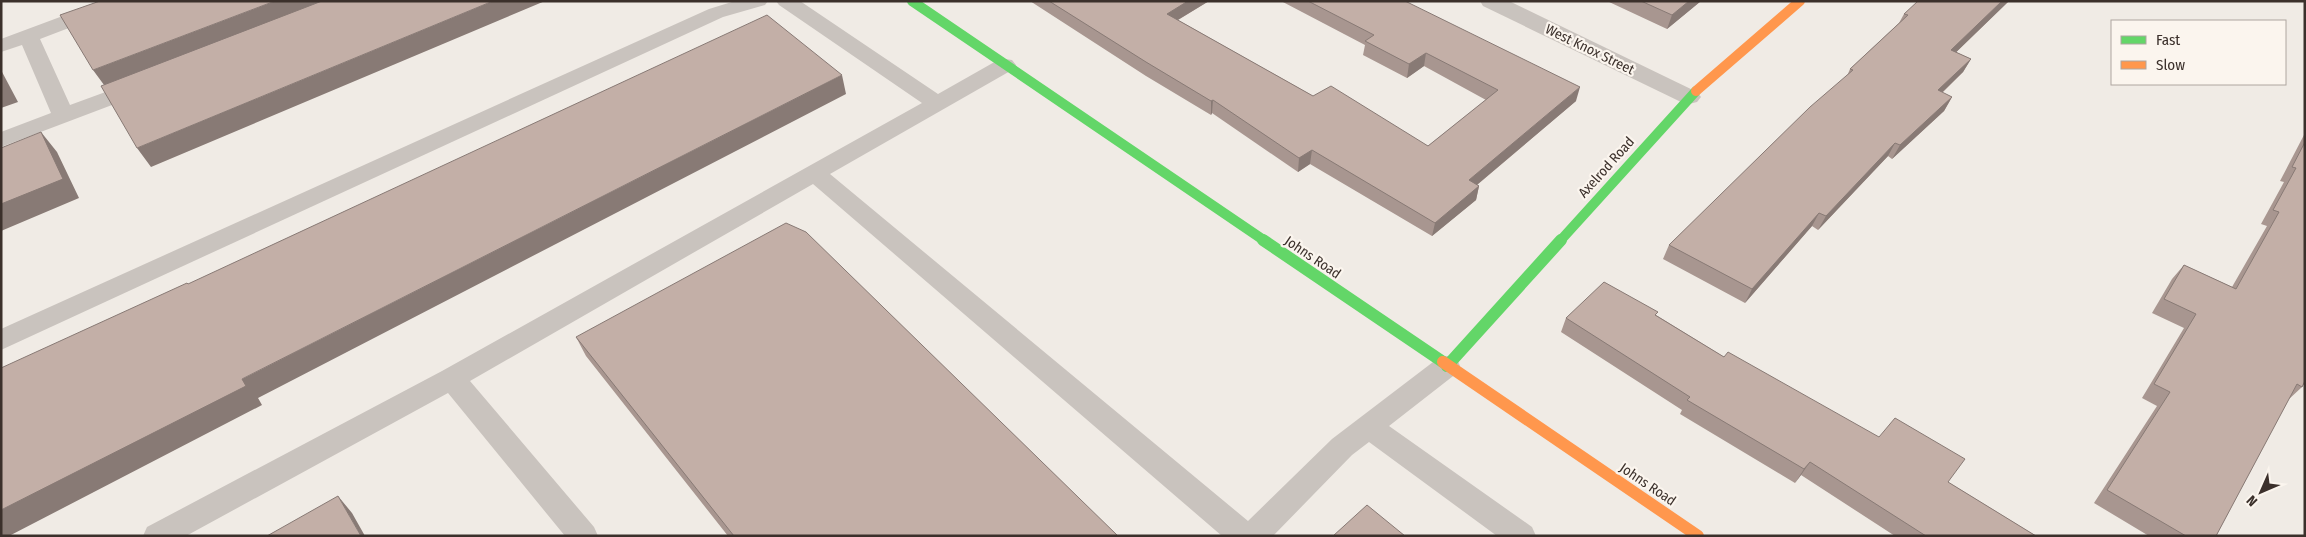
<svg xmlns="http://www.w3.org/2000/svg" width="2306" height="537" font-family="'Fira Sans Condensed',sans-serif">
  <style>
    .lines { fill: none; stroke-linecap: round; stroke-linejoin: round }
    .lane { fill: #c9c3be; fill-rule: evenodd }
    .street { fill: #c9c3be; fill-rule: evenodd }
    .fast-far1 { stroke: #63d668; stroke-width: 10 }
    .fast { stroke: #63d668; stroke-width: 12 }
    .slow-far1 { stroke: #ff974d; stroke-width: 10 }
    .slow { stroke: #ff974d; stroke-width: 12 }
    .wall { fill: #a89690 }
    .shaded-wall { fill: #887a75 }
    .building { fill: #c3afa7; stroke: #887a75 }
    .labels { text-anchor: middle; stroke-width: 4.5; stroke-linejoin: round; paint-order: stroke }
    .street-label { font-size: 14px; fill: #3b302b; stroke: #fbf5ee }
  </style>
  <rect width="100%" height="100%" fill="#f0ebe5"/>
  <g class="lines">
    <path class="lane" d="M 103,1 L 132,1 L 129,5 L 40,39 L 70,105 L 141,79 L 149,81 L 152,86 L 149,91 L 1,147 L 1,132 L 51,113 L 22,45 L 1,52 L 1,39 Z
      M 735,1 L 768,1 L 765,5 L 723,17 L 1,350 L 1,329 L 709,9 Z
      M 776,1 L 800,1 L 938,94 L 998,60 L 1005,59 L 1012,60 L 1016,65 L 1012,70 L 830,174 L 1248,521 L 1332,439 L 1437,359 L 1447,356 L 1457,359 L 1460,366 L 1457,373 L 1389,426 L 1532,527 L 1536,536 L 1497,536 L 1369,442 L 1352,455 L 1273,536 L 1222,536 L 813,184 L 470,381 L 594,527 L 598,536 L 565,536 L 448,393 L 186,536 L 143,536 L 147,527 L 442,371 L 922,103 L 779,5 Z"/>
    <path class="street" d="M 1480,1 L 1509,1 L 1697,92 L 1701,97 L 1697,102 L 1689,104 L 1681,102 L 1483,6 Z"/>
    <path class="fast-far1" d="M 912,1 L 1265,241
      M 1560,241 L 1696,91"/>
    <path class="fast" d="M 1263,240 L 1443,362
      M 1447,366 L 1561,240"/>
    <path class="slow-far1" d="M 1696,91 L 1800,1"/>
    <path class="slow" d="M 1443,362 L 1698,536"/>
  </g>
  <path class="wall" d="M 1030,1 L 1209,1 L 1178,20 L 1313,96 L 1428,146 L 1486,100 L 1424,66 L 1407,78 L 1363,55 L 1365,45 L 1281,1 L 1405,1 L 1576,101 L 1477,185 L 1479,186 L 1476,200 L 1432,236 L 1310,164 L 1298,172 L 1212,113 L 1211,115 L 1146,76 Z
    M 1607,1 L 1701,1 L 1667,29 Z
    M 2009,1 L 1956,52 L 1971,59 L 1963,72 L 1942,93 L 1952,97 L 1944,111 L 1892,159 L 1888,156 L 1818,230 L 1812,226 L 1745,303 L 1663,259 L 1669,245 L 1847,76 L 1850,69 L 1899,23 L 1904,14 Z
    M 2305,133 L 2305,381 L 2302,387 L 2288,400 L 2216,536 L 2149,536 L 2094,503 L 2157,406 L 2142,398 L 2184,328 L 2152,313 L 2172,279 L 2184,265 L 2232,287 L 2267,226 L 2261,224 L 2284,182 L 2280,181 Z
    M 1656,315 L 1724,357 L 1948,482 L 2036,536 L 1895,536 L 1801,475 L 1795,483 L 1680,414 L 1682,410 L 1561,332 L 1566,318 Z
    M 576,337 L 1118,536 L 728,536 L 586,356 Z"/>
  <path class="shaded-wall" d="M 275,1 L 333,1 L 107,89 L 93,70 Z
    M 493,1 L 545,1 L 151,167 L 137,148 Z
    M 1188,1 L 1209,1 L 1166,27 L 1167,14 Z
    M 1689,1 L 1701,1 L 1667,29 L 1672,15 Z
    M 2002,1 L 2009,1 L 1944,64 L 1951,50 Z
    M 1426,53 L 1424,66 L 1407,78 L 1409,64 Z
    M 1971,59 L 1963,72 L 1930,104 L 1938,90 Z
    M 1,70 L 18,102 L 1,108 Z
    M 842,75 L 846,94 L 258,398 L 262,405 L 9,536 L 1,536 L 1,510 L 242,379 Z
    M 1580,87 L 1576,101 L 1466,194 L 1469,180 Z
    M 1952,97 L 1944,111 L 1892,159 L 1900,145 Z
    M 1213,100 L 1212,113 L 1211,115 L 1211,101 Z
    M 41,132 L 57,152 L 79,198 L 1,231 L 1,204 Z
    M 1895,143 L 1888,156 L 1818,230 L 1826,216 Z
    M 1312,150 L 1310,164 L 1298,172 L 1299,158 Z
    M 1479,186 L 1476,200 L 1432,236 L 1435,223 Z
    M 1819,213 L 1812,226 L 1745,303 L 1752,289 Z
    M 1810,462 L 1801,475 L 1795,483 L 1804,469 Z
    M 338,496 L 352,513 L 365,536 L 361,536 Z"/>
  <path class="building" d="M 100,1 L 275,1 L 93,70 L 60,15 Z
    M 322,1 L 493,1 L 137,148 L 101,86 Z
    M 1049,1 L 1188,1 L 1167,14 L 1313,96 L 1331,86 L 1428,146 L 1498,90 L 1426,53 L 1409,64 L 1365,41 L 1374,35 L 1308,1 L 1405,1 L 1580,87 L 1469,180 L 1479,186 L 1435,223 L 1312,150 L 1299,158 L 1213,100 L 1211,101 L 1146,62 Z
    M 1641,1 L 1689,1 L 1672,15 Z
    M 1918,1 L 2002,1 L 1951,50 L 1971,59 L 1938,90 L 1952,97 L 1900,145 L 1895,143 L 1826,216 L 1819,213 L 1752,289 L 1669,245 L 1810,107 L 1853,70 L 1850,69 L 1908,15 L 1904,14 Z
    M 767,15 L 842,75 L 242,379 L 246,386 L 1,510 L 1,368 L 187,283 L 188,284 Z
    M 41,132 L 63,179 L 1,204 L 1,148 Z
    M 2305,142 L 2305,381 L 2302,387 L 2297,384 L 2216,536 L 2186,536 L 2107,490 L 2170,392 L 2154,384 L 2196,314 L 2164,299 L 2184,265 L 2236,289 L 2279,212 L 2273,210 L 2296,168 L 2292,167 Z
    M 786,223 L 806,232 L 1118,536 L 734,536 L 576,337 Z
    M 1604,282 L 1658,312 L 1655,315 L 1724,357 L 1728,352 L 1879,437 L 1895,418 L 1965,459 L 1948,482 L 2036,536 L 1926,536 L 1810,462 L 1804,469 L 1687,400 L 1690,397 L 1566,318 Z
    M 338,496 L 361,536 L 267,536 Z
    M 1367,505 L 1405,536 L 1333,536 Z"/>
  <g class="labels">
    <g class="street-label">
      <text transform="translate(1590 49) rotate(26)" y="5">West Knox Street</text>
      <text transform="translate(1606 167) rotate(-48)" y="5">Axelrod Road</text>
      <text transform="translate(1313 257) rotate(34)" y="5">Johns Road</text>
      <text transform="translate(1648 484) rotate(34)" y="5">Johns Road</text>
    </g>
  </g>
  <rect width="2306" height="537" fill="none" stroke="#3b302b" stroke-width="5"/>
  <rect x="2111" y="20" width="175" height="65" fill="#fbf5ee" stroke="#aea6a0"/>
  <rect x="2121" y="36" width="25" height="8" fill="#63d668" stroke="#aea6a0"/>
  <text x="2156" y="45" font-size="15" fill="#3b302b">Fast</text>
  <rect x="2121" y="61" width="25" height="8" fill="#ff974d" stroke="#aea6a0"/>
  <text x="2156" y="70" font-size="15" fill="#3b302b">Slow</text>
  <g transform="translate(2261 492) rotate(225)" stroke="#fbf5ee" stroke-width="4" paint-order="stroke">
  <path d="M0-4L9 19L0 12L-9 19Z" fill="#3b302b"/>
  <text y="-8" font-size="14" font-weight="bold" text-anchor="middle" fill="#3b302b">N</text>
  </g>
</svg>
